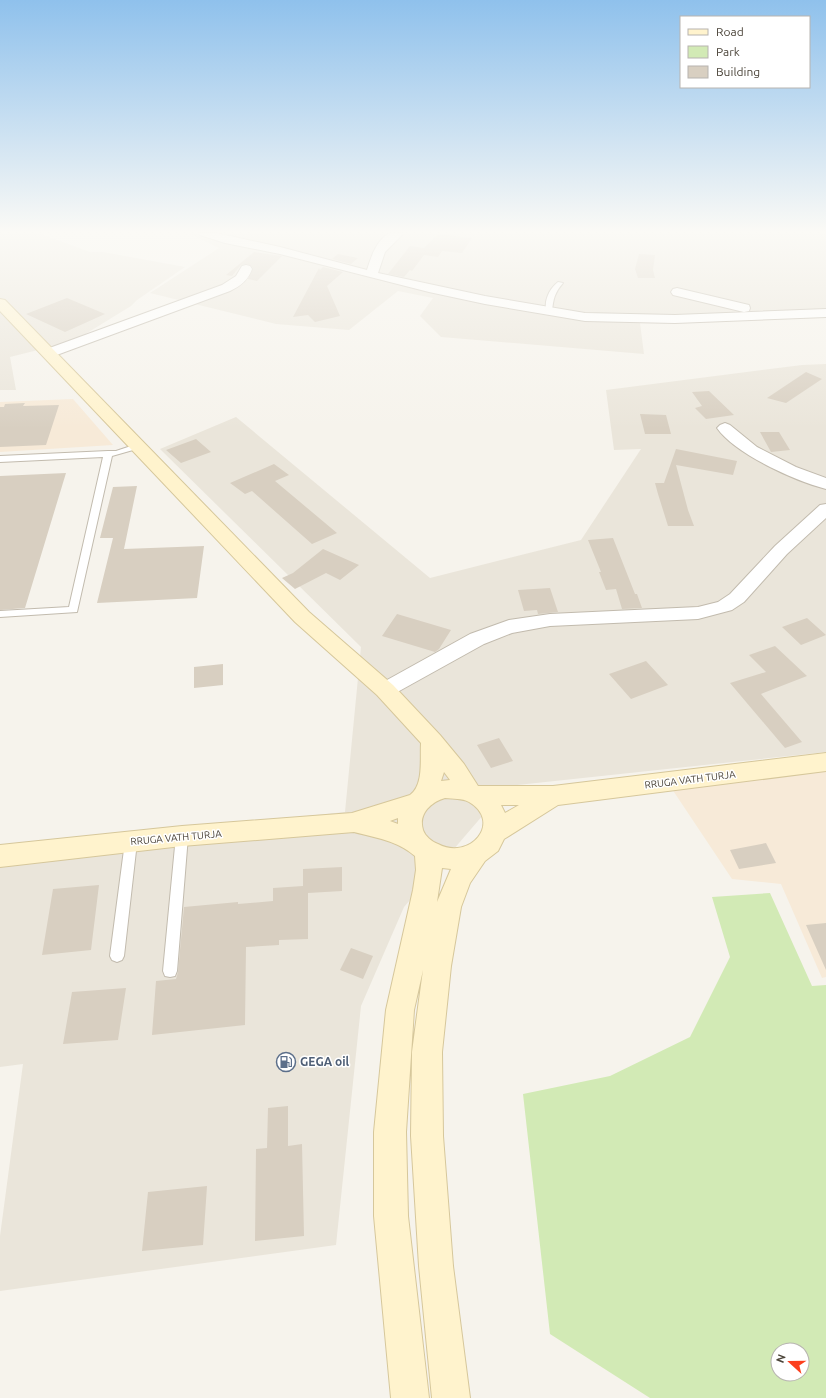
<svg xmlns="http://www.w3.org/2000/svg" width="826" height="1398" font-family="Ubuntu,sans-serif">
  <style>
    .residential { fill: #eae5da }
    .commercial { fill: #f7ead8 }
    .green { fill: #d2eab5; fill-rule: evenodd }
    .building { fill: #d8cfc1 }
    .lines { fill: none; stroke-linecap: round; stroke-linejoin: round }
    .lane-casing { stroke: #c2bbae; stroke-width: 2 }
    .street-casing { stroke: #c2bbae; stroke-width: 2 }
    .secondary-casing { stroke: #d6c79b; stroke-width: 2 }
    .lane { fill: #fff; fill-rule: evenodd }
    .street { fill: #fff; fill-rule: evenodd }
    .secondary { fill: #fff3cd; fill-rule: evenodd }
    .labels { text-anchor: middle; stroke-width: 3; stroke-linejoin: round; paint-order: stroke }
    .street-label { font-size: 10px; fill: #4b4439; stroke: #fff }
    .near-service-label { font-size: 12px; font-weight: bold; fill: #4e5e75; stroke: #fff; text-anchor: start }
  </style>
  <rect width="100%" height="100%" fill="#f6f3ec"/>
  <path class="residential" d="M 0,233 L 38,233 L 90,252 L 103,252 L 185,267 L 137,300 L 131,306 L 74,341 L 10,357 L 16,390 L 0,390 Z
    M 188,233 L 826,233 L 826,316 L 640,323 L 644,354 L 441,337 L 420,316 L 433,298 L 398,291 L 349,330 L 276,324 L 150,293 L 219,248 Z
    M 826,364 L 826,752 L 508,786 L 404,907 L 361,1006 L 336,1245 L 0,1291 L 0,1236 L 23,1064 L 0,1067 L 0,848 L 345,812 L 361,647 L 160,449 L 236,417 L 430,578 L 581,540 L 641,449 L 614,450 L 606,390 L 802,365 Z"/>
  <path class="commercial" d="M 73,399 L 113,445 L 0,452 L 0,402 Z
    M 826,766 L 826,977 L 822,978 L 781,884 L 732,879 L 672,789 Z"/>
  <path class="green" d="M 770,893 L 812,986 L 826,985 L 826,1398 L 650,1398 L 550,1334 L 523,1094 L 610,1076 L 690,1037 L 730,957 L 712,897 ZM 778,1350 L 802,1350 L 802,1374 L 778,1374 Z"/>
  <path class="building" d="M 438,234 L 472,238 L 462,253 L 442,251 L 438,257 L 424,255 L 412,271 L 410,270 L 404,277 L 388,274 L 410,246 L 424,248 Z
    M 254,252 L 282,256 L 257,281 L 248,279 L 253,268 L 250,265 L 246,264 L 241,265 L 232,276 L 226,275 Z
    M 338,254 L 358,258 L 351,264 L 332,259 Z
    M 639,254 L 655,255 L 653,270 L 655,278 L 638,278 L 635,269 Z
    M 323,267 L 343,272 L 327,286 L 340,316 L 315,322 L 308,315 L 293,317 L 319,268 L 320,270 Z
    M 67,298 L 105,314 L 65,332 L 26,314 Z
    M 806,372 L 822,379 L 786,403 L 767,398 Z
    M 709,391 L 734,415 L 706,419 L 695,408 L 702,406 L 692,392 Z
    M 25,403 L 23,406 L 59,405 L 46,445 L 0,447 L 0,407 L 4,407 L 5,404 Z
    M 640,414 L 666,415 L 671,434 L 645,434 Z
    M 760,432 L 779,432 L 790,450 L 771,452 Z
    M 196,439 L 211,452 L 181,463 L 166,450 Z
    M 676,449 L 737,461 L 733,475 L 676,465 L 688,510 L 694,526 L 668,526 L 658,494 L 655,483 L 664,483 Z
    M 274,464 L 289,475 L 275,481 L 337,533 L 312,544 L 252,491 L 245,494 L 230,483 Z
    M 66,473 L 25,608 L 0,610 L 0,476 Z
    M 137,486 L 124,549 L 204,546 L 197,598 L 97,603 L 113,538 L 100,538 L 113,487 Z
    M 613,538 L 635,594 L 637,594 L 642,608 L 622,609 L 616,589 L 606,590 L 599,572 L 601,572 L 588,540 Z
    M 323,549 L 359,565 L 340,580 L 326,573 L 295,589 L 282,578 L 293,573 Z
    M 550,588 L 558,612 L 538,614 L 537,610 L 524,611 L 518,590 Z
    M 397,614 L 451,630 L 439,649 L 435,652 L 382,636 Z
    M 807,618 L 826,635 L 801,645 L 782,627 Z
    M 775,646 L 807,676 L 761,694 L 802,742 L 785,748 L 730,683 L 766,672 L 749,655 Z
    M 646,661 L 668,685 L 631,699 L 609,674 Z
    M 223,664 L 223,685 L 194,688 L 194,667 Z
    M 499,738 L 513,761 L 491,768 L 477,745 Z
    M 766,843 L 776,863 L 739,869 L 730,850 Z
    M 342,867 L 342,891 L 308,893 L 308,939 L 279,940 L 279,945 L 246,947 L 245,1025 L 152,1035 L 156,981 L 176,979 L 178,972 L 184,907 L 238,902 L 238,904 L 273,901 L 273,888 L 303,886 L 303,869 Z
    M 99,885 L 91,950 L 42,955 L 53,889 Z
    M 826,923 L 826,970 L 806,925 Z
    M 351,948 L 373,956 L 363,979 L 340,970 Z
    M 126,988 L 118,1040 L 63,1044 L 72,992 Z
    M 288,1106 L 288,1146 L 302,1144 L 304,1236 L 255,1241 L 256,1149 L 267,1148 L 268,1108 Z
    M 207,1186 L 203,1245 L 142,1251 L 148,1192 Z"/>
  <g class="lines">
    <g class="lane-casing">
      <path id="lane" d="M 558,282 L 563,283 C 555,292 553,299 552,312 L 547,313 C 543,302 549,289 558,282 Z
        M 137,444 L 140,444 L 141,446 L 140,448 L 112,456 L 77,612 L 0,617 L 0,611 L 69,607 L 103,457 L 0,462 L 0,456 L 108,451 L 116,451 Z
        M 182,831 L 186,832 L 188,836 L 177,971 L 175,976 L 170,977 L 165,976 L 163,971 L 176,836 L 178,832 Z
        M 131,837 L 135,838 L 137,842 L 124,956 L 122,960 L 117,962 L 112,960 L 110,956 L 125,842 L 127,838 Z"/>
    </g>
    <g class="street-casing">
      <path id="street" d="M 199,233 L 216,233 L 280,247 L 367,270 C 371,257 377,238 391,233 C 395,232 401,233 404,233 L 385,252 L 378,273 L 485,296 L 585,313 L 675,315 L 826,309 L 826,317 L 675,323 L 585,321 L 485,304 L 429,292 L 280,254 L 225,243 L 200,235 Z
        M 246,265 L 250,266 L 252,269 C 248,280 241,286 230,291 L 54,356 L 49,357 L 44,356 L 42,353 L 44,350 L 222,285 L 236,276 L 242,266 Z
        M 677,288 L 749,305 L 750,308 L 749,311 L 744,312 L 673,295 L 671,292 L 673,289 Z
        M 725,423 L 730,425 L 757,447 L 796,467 L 826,478 L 826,489 C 795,481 735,454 717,428 L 720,425 Z
        M 826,504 L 826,518 L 787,554 L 744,602 L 732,610 L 698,619 L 550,626 L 512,633 L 484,644 L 392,695 L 385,697 L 378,695 L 375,690 L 378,685 L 470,634 L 509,620 L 550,614 L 698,607 L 718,602 L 730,594 L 775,546 L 820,505 Z"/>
    </g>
    <g class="secondary-casing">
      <path id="secondary" d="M 0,299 L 5,300 L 309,612 L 393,685 L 440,735 L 464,764 L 478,786 L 553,786 L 826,753 L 826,771 L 558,805 L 504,839 L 498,851 L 485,861 L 470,883 L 461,907 L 451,966 L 442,1052 L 443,1136 L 453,1266 L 470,1398 L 432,1398 L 419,1266 L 411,1136 L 412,1052 L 423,970 L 414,1010 L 406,1132 L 408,1216 L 429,1398 L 391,1398 L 374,1216 L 374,1132 L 386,1010 L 413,890 L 416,870 L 415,856 C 396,840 376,838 354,832 L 182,846 L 0,867 L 0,845 L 182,826 L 352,813 L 410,795 C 424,785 420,759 421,743 L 377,695 L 295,622 L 0,311 ZM 444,772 L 450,780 L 441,781 ZM 445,798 C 453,799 462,798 469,802 C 503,822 470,861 438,844 C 432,842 425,836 423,830 C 418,814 431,802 445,798 ZM 501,805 L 519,805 L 505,813 ZM 398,818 L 398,824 L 390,821 ZM 442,868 L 451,869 L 437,902 Z"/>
    </g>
    <use href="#lane" class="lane"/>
    <use href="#street" class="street"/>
    <use href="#secondary" class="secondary"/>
  </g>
  <linearGradient id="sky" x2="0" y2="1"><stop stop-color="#8fc1ec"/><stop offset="0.54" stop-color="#fbfaf6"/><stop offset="1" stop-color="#fbfaf6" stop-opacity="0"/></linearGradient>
  <rect width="826" height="429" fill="url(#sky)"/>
  <defs>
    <g id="fuel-ring" transform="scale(1)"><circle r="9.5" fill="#fff" stroke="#5c6f8a" stroke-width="1.5"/><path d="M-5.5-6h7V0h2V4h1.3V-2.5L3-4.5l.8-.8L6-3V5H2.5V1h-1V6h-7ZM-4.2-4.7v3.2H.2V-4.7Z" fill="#5c6f8a"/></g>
  </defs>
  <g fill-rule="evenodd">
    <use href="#fuel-ring" x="286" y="1062"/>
  </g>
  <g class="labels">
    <g class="street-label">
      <text transform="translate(690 779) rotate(-7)" y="4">RRUGA VATH TURJA</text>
      <text transform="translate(176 837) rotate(-5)" y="4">RRUGA VATH TURJA</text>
    </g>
    <g class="near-service-label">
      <text x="300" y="1066">GEGA oil</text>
    </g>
  </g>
  <rect x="680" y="16" width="130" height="72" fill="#ffffff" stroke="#b7b4b0"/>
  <rect x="688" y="29" width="20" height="6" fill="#fff3cd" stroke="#b7b4b0"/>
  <text x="716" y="36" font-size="12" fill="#4b4439">Road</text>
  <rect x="688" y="46" width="20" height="12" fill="#d2eab5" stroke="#b7b4b0"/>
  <text x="716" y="56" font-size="12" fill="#4b4439">Park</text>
  <rect x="688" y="66" width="20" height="12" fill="#d8cfc1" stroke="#b7b4b0"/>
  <text x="716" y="76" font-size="12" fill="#4b4439">Building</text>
  <g transform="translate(790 1362) rotate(291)"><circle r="19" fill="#ffffff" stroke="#b7b4b0"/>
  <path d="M0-3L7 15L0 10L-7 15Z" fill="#fc3f1d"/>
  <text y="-6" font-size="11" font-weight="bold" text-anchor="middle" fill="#4b4439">N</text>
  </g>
</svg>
